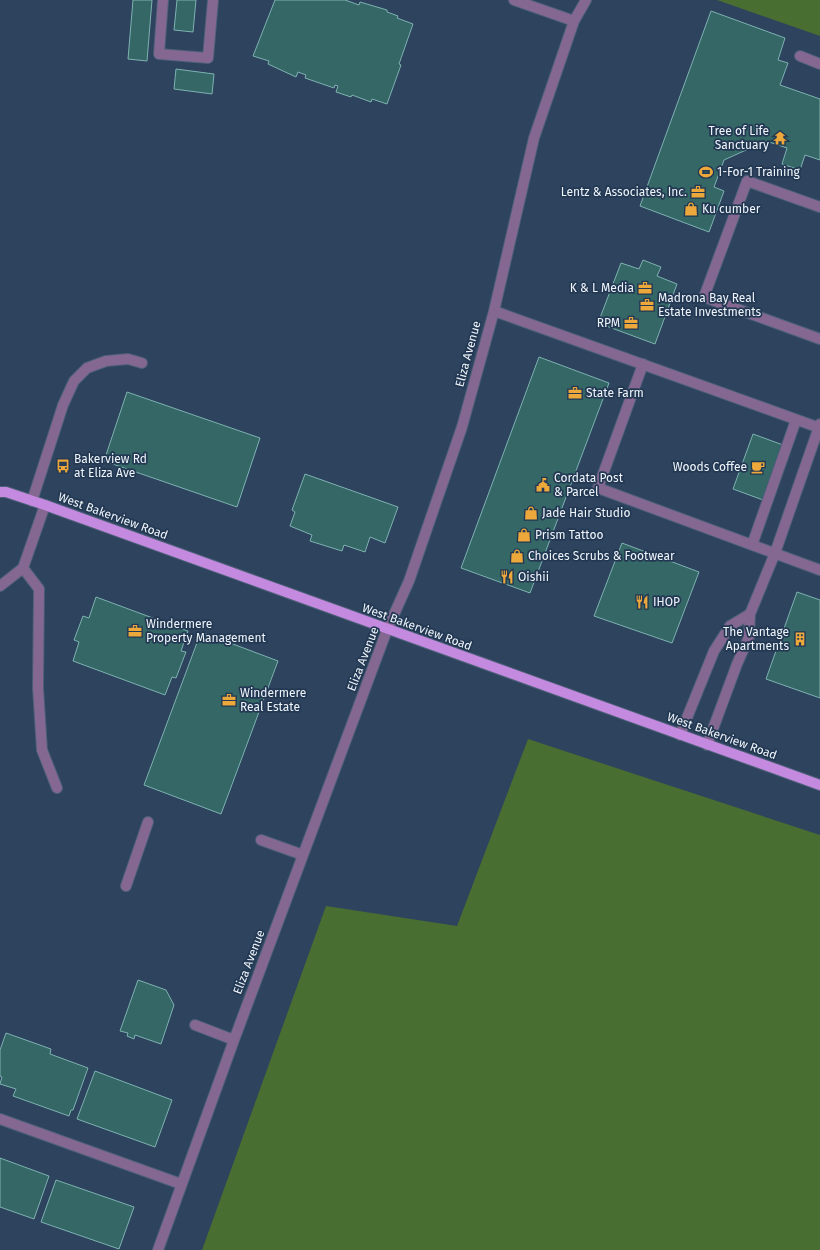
<svg xmlns="http://www.w3.org/2000/svg" width="820" height="1250" font-family="'Fira Sans',sans-serif">
  <style>
    .green { fill: #496e32 }
    .building { fill: #346766; stroke: #7eb2b1 }
    .lines { fill: none; stroke-linecap: round; stroke-linejoin: round }
    .minor-casing { stroke: #4c5f77; stroke-width: 12 }
    .major-casing { stroke: #4c5f77; stroke-width: 12 }
    .minor { stroke: #846891; stroke-width: 10 }
    .major { stroke: #c48adf; stroke-width: 10 }
    .labels { text-anchor: middle; stroke-width: 3.5; stroke-linejoin: round; paint-order: stroke }
    .poi-label { font-size: 12px; fill: #eff5fb; stroke: #233853; text-anchor: start }
    .street-label { font-size: 12px; fill: #eff5fb; stroke: #233853 }
  </style>
  <rect width="100%" height="100%" fill="#2d435e"/>
  <path class="green" d="M 717,0 L 820,0 L 820,36 Z
    M 528,739 L 820,835 L 820,1250 L 202,1250 L 326,906 L 457,926 Z"/>
  <path class="building" d="M 133,0 L 152,0 L 147,61 L 128,59 Z
    M 177,0 L 196,0 L 193,32 L 174,30 Z
    M 275,0 L 345,0 L 359,5 L 360,2 L 387,10 L 387,12 L 398,16 L 397,18 L 413,24 L 399,64 L 401,65 L 387,104 L 372,99 L 371,102 L 352,95 L 351,97 L 336,92 L 338,86 L 335,85 L 334,88 L 305,78 L 306,75 L 298,72 L 296,77 L 268,64 L 269,61 L 253,56 Z
    M 711,11 L 785,38 L 778,60 L 788,63 L 780,85 L 820,99 L 820,160 L 805,155 L 800,170 L 782,164 L 787,148 L 766,141 L 724,160 L 714,187 L 724,191 L 709,232 L 640,206 Z
    M 176,69 L 214,74 L 212,94 L 174,89 Z
    M 643,260 L 661,267 L 657,276 L 677,284 L 655,344 L 598,323 L 621,263 L 639,269 Z
    M 539,357 L 609,383 L 530,593 L 461,568 Z
    M 127,392 L 260,438 L 237,507 L 104,461 Z
    M 753,434 L 783,445 L 763,500 L 733,489 Z
    M 305,474 L 398,507 L 385,543 L 370,537 L 365,552 L 344,545 L 342,551 L 310,541 L 312,535 L 290,526 L 295,512 L 292,510 Z
    M 622,543 L 699,572 L 672,643 L 594,616 Z
    M 797,592 L 820,600 L 820,698 L 766,679 Z
    M 96,597 L 188,631 L 181,651 L 186,652 L 176,678 L 172,677 L 165,695 L 73,661 L 79,642 L 74,640 L 83,616 L 89,618 Z
    M 201,632 L 278,661 L 221,814 L 144,785 Z
    M 138,980 L 166,990 L 174,1005 L 161,1044 L 135,1035 L 134,1039 L 127,1036 L 128,1033 L 120,1031 Z
    M 6,1033 L 51,1049 L 50,1054 L 88,1068 L 73,1110 L 71,1110 L 69,1116 L 13,1096 L 16,1089 L 0,1084 L 2,1077 L 0,1076 L 0,1050 Z
    M 95,1071 L 172,1100 L 155,1147 L 77,1119 Z
    M 0,1158 L 49,1176 L 34,1219 L 0,1207 Z
    M 56,1180 L 134,1207 L 119,1249 L 41,1222 Z"/>
  <g class="lines">
    <g class="minor-casing">
      <path id="minor" d="M 163,0 L 159,54 L 208,58 L 213,0
        M 514,0 L 574,21
        M 800,56 L 820,64
        M 820,207 L 747,181 L 704,297 L 820,339
        M 494,311 L 820,428
        M 643,364 L 598,488 L 820,570
        M 32,501 L 63,405 L 74,381 L 87,368 L 106,361 L 128,359 L 142,363
        M 752,545 L 796,420
        M 23,568 L 39,589 L 38,688 L 42,750 L 57,788
        M 0,586 L 23,568 L 45,505
        M 750,614 L 775,553 L 820,424
        M 680,735 L 714,651 L 730,626 L 750,614 L 749,637 L 737,664 L 707,745
        M 261,840 L 303,855
        M 126,886 L 148,822
        M 195,1025 L 234,1040
        M 0,1119 L 181,1184
        M 158,1250 L 234,1040 L 387,630 L 409,581 L 462,427 L 494,311 L 534,138 L 574,21 L 586,0"/>
    </g>
    <g class="major-casing">
      <path id="major" d="M 0,492 L 6,492 L 45,505 L 820,785"/>
    </g>
    <use href="#minor" class="minor"/>
    <use href="#major" class="major"/>
  </g>
  <defs>
    <g id="temple-bare" transform="scale(1.08)"><path d="M0-6L5-2H3V0L6.5 2.5H4V6H1.5V3h-3V6H-4V2.5H-6.5L-3 0V-2H-5Z" fill="#eda83b" stroke="#233853" stroke-width="2.5" paint-order="stroke"/></g>
    <g id="stadium-bare" transform="scale(1.08)"><path d="M0-5a6.5 5 0 1 0 0 10a6.5 5 0 1 0 0-10ZM-3.5-1.8h7v3.6h-7Z" fill="#eda83b" stroke="#233853" stroke-width="2.5" paint-order="stroke"/></g>
    <g id="office-bare" transform="scale(1.08)"><path d="M-6-3h4V-5.5h4V-3h4V5H-6ZM-1-4.5V-3h2v-1.5ZM-6 0V1H6V0Z" fill="#eda83b" stroke="#233853" stroke-width="2.5" paint-order="stroke"/></g>
    <g id="shop-bare" transform="scale(1.08)"><path d="M-5-2.5h2.3a2.7 3.5 0 0 1 5.4 0H5L5.5 6h-11ZM-1.5-2.5h3a1.5 2.3 0 0 0-3 0Z" fill="#eda83b" stroke="#233853" stroke-width="2.5" paint-order="stroke"/></g>
    <g id="bus-bare" transform="scale(1.08)"><path d="M-5-6H5V4H4V6H2V4H-2V6H-4V4H-5ZM-3.5-4V0h7V-4ZM-3.5 1.2v1.5H-2V1.2ZM2 1.2v1.5H3.5V1.2Z" fill="#eda83b" stroke="#233853" stroke-width="2.5" paint-order="stroke"/></g>
    <g id="cafe-bare" transform="scale(1.08)"><path d="M-5.5-4.5H6V0H3Q3 3.5 0 3.5H-2.5Q-5.5 3.5-5.5 0ZM3-3.2v2h1.7v-2ZM-6 4.5H4V6H-6Z" fill="#eda83b" stroke="#233853" stroke-width="2.5" paint-order="stroke"/></g>
    <g id="civic-bare" transform="scale(1.08)"><path d="M-.6-6.5H3V-4.5H.6V-3L4-1V1h2V6H-6V1h2V-1L-.6-3ZM-1.2 2.5V6h2.4V2.5Z" fill="#eda83b" stroke="#233853" stroke-width="2.5" paint-order="stroke"/></g>
    <g id="restaurant-bare" transform="scale(1.08)"><path d="M-5-6h1v4h1v-4h1v4h1v-4h1v5L-1.5 .5V6h-2V.5L-5-1ZM5-6V6H3V1.5H1.5Q1.5-4 5-6Z" fill="#eda83b" stroke="#233853" stroke-width="2.5" paint-order="stroke"/></g>
    <g id="building-bare" transform="scale(1.08)"><path d="M-4-6H4V6H1V3H-1V6H-4ZM-2.5-4.3h1.7v1.8h-1.7ZM.8-4.3h1.7v1.8H.8ZM-2.5-1h1.7V.8h-1.7ZM.8-1h1.7V.8H.8Z" fill="#eda83b" stroke="#233853" stroke-width="2.5" paint-order="stroke"/></g>
  </defs>
  <g fill-rule="evenodd">
    <use href="#temple-bare" x="780" y="138"/>
    <use href="#stadium-bare" x="706" y="172"/>
    <use href="#office-bare" x="698" y="192"/>
    <use href="#shop-bare" x="691" y="209"/>
    <use href="#office-bare" x="645" y="288"/>
    <use href="#office-bare" x="647" y="305"/>
    <use href="#office-bare" x="631" y="323"/>
    <use href="#office-bare" x="575" y="393"/>
    <use href="#bus-bare" x="63" y="466"/>
    <use href="#cafe-bare" x="758" y="467"/>
    <use href="#civic-bare" x="543" y="485"/>
    <use href="#shop-bare" x="531" y="513"/>
    <use href="#shop-bare" x="524" y="535"/>
    <use href="#shop-bare" x="517" y="556"/>
    <use href="#restaurant-bare" x="507" y="577"/>
    <use href="#restaurant-bare" x="642" y="602"/>
    <use href="#office-bare" x="135" y="631"/>
    <use href="#building-bare" x="800" y="639"/>
    <use href="#office-bare" x="229" y="700"/>
  </g>
  <g class="labels">
    <g class="poi-label">
      <text x="769" y="135" text-anchor="end">Tree of Life<tspan x="769" dy="14">Sanctuary</tspan></text>
      <text x="717" y="176">1-For-1 Training</text>
      <text x="687" y="196" text-anchor="end">Lentz &amp; Associates, Inc.</text>
      <text x="702" y="213">Ku cumber</text>
      <text x="634" y="292" text-anchor="end">K &amp; L Media</text>
      <text x="658" y="302">Madrona Bay Real<tspan x="658" dy="14">Estate Investments</tspan></text>
      <text x="620" y="327" text-anchor="end">RPM</text>
      <text x="586" y="397">State Farm</text>
      <text x="74" y="463">Bakerview Rd<tspan x="74" dy="14">at Eliza Ave</tspan></text>
      <text x="747" y="471" text-anchor="end">Woods Coffee</text>
      <text x="554" y="482">Cordata Post<tspan x="554" dy="14">&amp; Parcel</tspan></text>
      <text x="542" y="517">Jade Hair Studio</text>
      <text x="535" y="539">Prism Tattoo</text>
      <text x="528" y="560">Choices Scrubs &amp; Footwear</text>
      <text x="518" y="581">Oishii</text>
      <text x="653" y="606">IHOP</text>
      <text x="146" y="628">Windermere<tspan x="146" dy="14">Property Management</tspan></text>
      <text x="789" y="636" text-anchor="end">The Vantage<tspan x="789" dy="14">Apartments</tspan></text>
      <text x="240" y="697">Windermere<tspan x="240" dy="14">Real Estate</tspan></text>
    </g>
    <g class="street-label">
      <text transform="translate(468 354) rotate(-75)" y="4">Eliza Avenue</text>
      <text transform="translate(113 516) rotate(20)" y="4">West Bakerview Road</text>
      <text transform="translate(417 627) rotate(20)" y="4">West Bakerview Road</text>
      <text transform="translate(363 659) rotate(-69)" y="4">Eliza Avenue</text>
      <text transform="translate(722 736) rotate(20)" y="4">West Bakerview Road</text>
      <text transform="translate(249 962) rotate(-69)" y="4">Eliza Avenue</text>
    </g>
  </g>
</svg>
